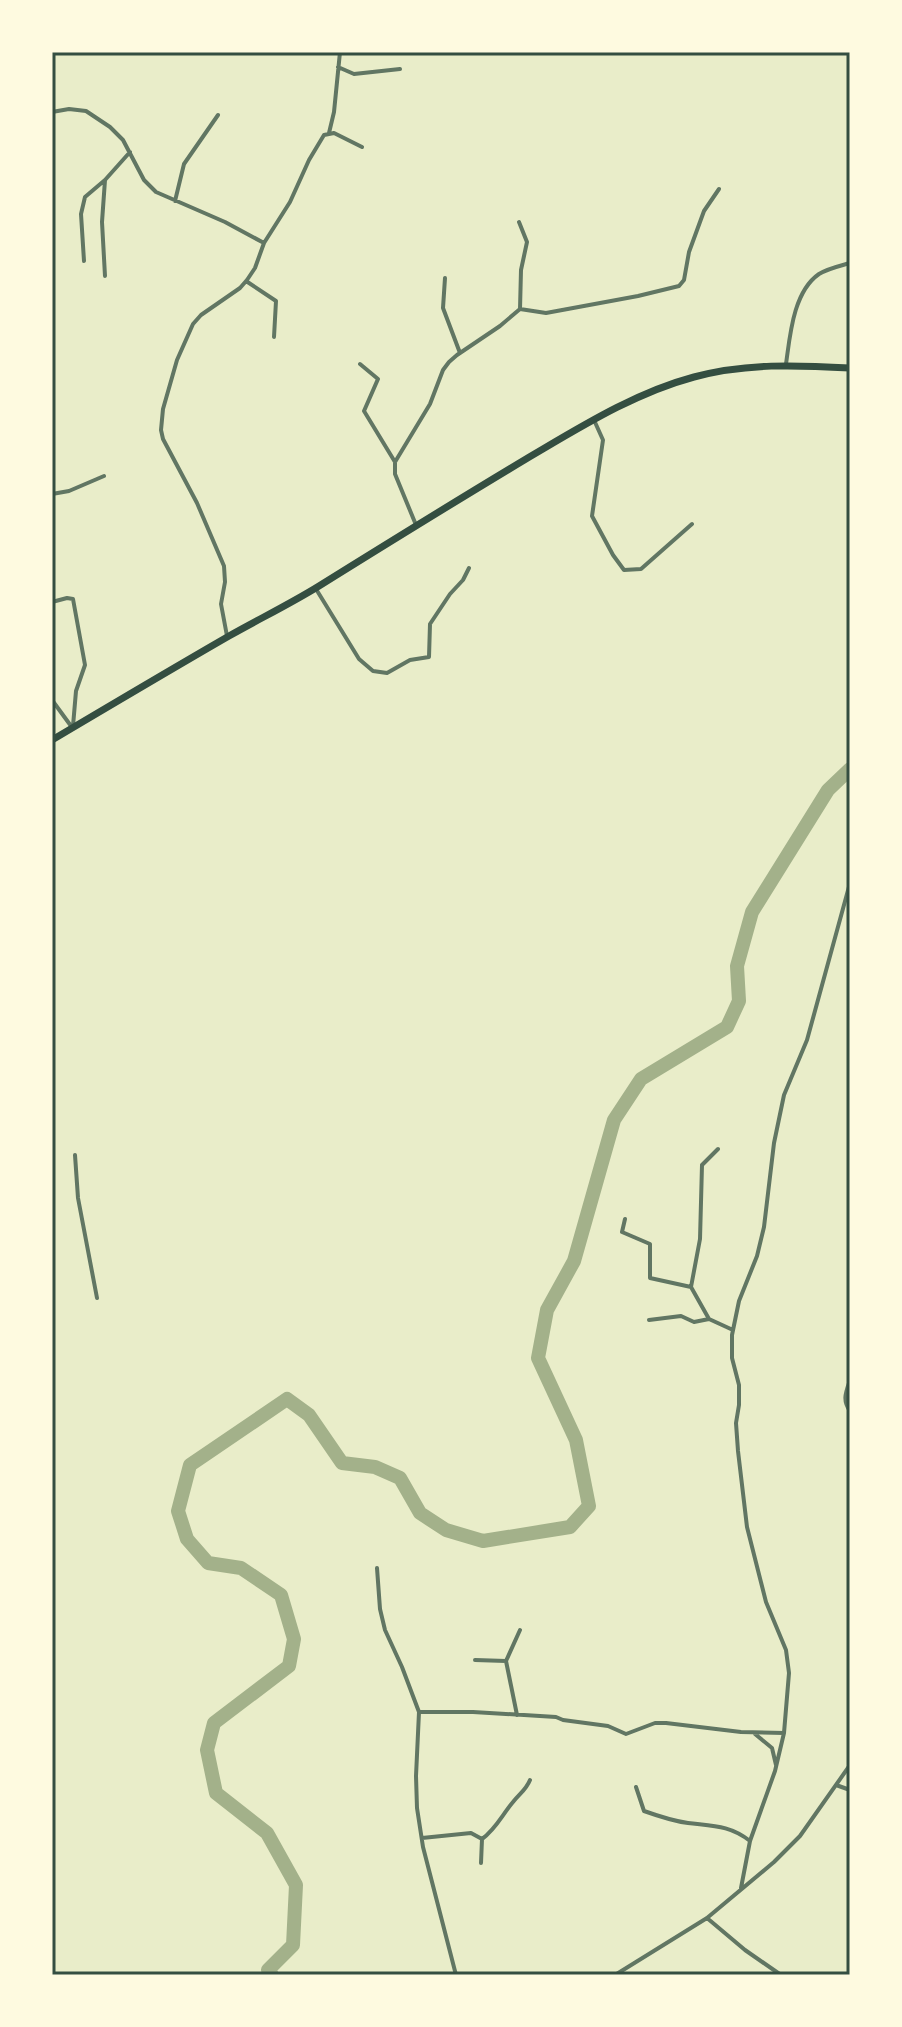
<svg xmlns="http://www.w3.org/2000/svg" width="902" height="2027" font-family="Montserrat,sans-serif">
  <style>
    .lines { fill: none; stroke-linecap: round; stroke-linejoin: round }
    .river { stroke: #a3b18a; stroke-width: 14 }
    .minor { stroke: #617663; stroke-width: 4 }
    .trunk { stroke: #344e41; stroke-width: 7 }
    .neatline { fill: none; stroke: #344e41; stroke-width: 3 }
  </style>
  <rect width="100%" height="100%" fill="#e9edc9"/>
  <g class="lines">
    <path class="river" d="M 272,1975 L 268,1970 L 293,1945 L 296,1885 L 267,1833 L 216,1793 L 207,1750 L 214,1723 L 289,1666 L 294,1639 L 281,1595 L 241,1568 L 208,1563 L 187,1539 L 178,1511 L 190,1465 L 287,1399 L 309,1415 L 342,1463 L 375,1467 L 400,1478 L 420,1513 L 446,1530 L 483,1541 L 570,1527 L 589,1506 L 576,1440 L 538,1358 L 547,1310 L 574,1261 L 614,1120 L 641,1079 L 727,1027 L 739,1001 L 737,966 L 752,912 L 828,790 L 850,769"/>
    <path class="minor" d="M 338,67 L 354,74 L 400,69
      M 52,112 L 69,109 L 86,111 L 110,127 L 123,140 L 144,180 L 156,192 L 225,222 L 264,243
      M 329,133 L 334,112 L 340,52
      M 175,201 L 184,164 L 218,115
      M 84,261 L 81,214 L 85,197 L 105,180
      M 105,276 L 102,222 L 105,180 L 130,152
      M 445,278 L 443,308 L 460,353
      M 246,281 L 276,301 L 274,337
      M 520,309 L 546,313 L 638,296 L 679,286 L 684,280 L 689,252 L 704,211 L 719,189
      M 360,364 L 378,379 L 364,411 L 395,462
      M 786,364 C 790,336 793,292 819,274 C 829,268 840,266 850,263
      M 594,420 L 603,440 L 592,516 L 613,555 L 624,570 L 641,569 L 692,524
      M 52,494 L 69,491 L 104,476
      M 416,525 L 395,474 L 395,462 L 430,404 L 443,370 L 449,362 L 457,355 L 500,326 L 520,309 L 521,270 L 527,242 L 519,222
      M 316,589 L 359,659 L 373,671 L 387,673 L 410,660 L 429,657 L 430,624 L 450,594 L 463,580 L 469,568
      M 52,602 L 67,598 L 73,599 L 85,665 L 76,691 L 73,726
      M 227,636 L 221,604 L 225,582 L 224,566 L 197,503 L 163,439 L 161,430 L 163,409 L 177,360 L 193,324 L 201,315 L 240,288 L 247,280 L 255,268 L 264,243 L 290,202 L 309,160 L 324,135 L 334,133 L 362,147
      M 52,700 L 71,726
      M 718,1149 L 702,1165 L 700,1239 L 691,1287 L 709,1319 L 733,1330
      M 75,1155 L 78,1198 L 97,1298
      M 625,1219 L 622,1232 L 650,1244 L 650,1278 L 691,1287
      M 649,1320 L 681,1316 L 694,1322 L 709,1319
      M 850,1380 C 846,1392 842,1400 850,1411
      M 377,1568 L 380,1609 L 385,1630 L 402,1667 L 419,1712 L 416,1776 L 417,1808 L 423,1847 L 456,1975
      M 475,1660 L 506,1661
      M 419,1712 L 473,1712 L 556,1717 L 563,1720 L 608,1726 L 626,1734 L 655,1723 L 666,1723 L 741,1732 L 784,1733
      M 517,1715 L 506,1661 L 520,1630
      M 755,1734 L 772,1748 L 776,1765
      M 836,1785 L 850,1790
      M 636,1787 L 644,1811 C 658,1816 673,1821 688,1823 C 712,1826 730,1825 750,1841
      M 422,1838 L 471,1833 L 482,1839
      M 482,1839 C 496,1829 502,1815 513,1802 C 520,1793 526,1790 530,1780
      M 481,1863 L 482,1839
      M 741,1888 L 750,1841 L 775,1771 L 784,1733 L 789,1673 L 786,1650 L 766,1602 L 747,1527 L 738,1451 L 736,1423 L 739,1405 L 739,1385 L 732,1358 L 732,1335 L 739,1301 L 757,1256 L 764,1227 L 774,1143 L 784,1095 L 807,1040 L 850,883
      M 707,1918 L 745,1950 L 781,1975
      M 615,1975 L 707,1918 L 774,1862 L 800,1836 L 850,1765"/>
    <path class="trunk" d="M 52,740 C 111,705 170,670 229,636 C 259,619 290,604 319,586 C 388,543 456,501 526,459 C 579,428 634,393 694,377 C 745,363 797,365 850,368"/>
  </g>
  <rect width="902" height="2027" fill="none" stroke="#fefae0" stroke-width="108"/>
  <rect x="54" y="54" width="794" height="1919" class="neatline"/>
</svg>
